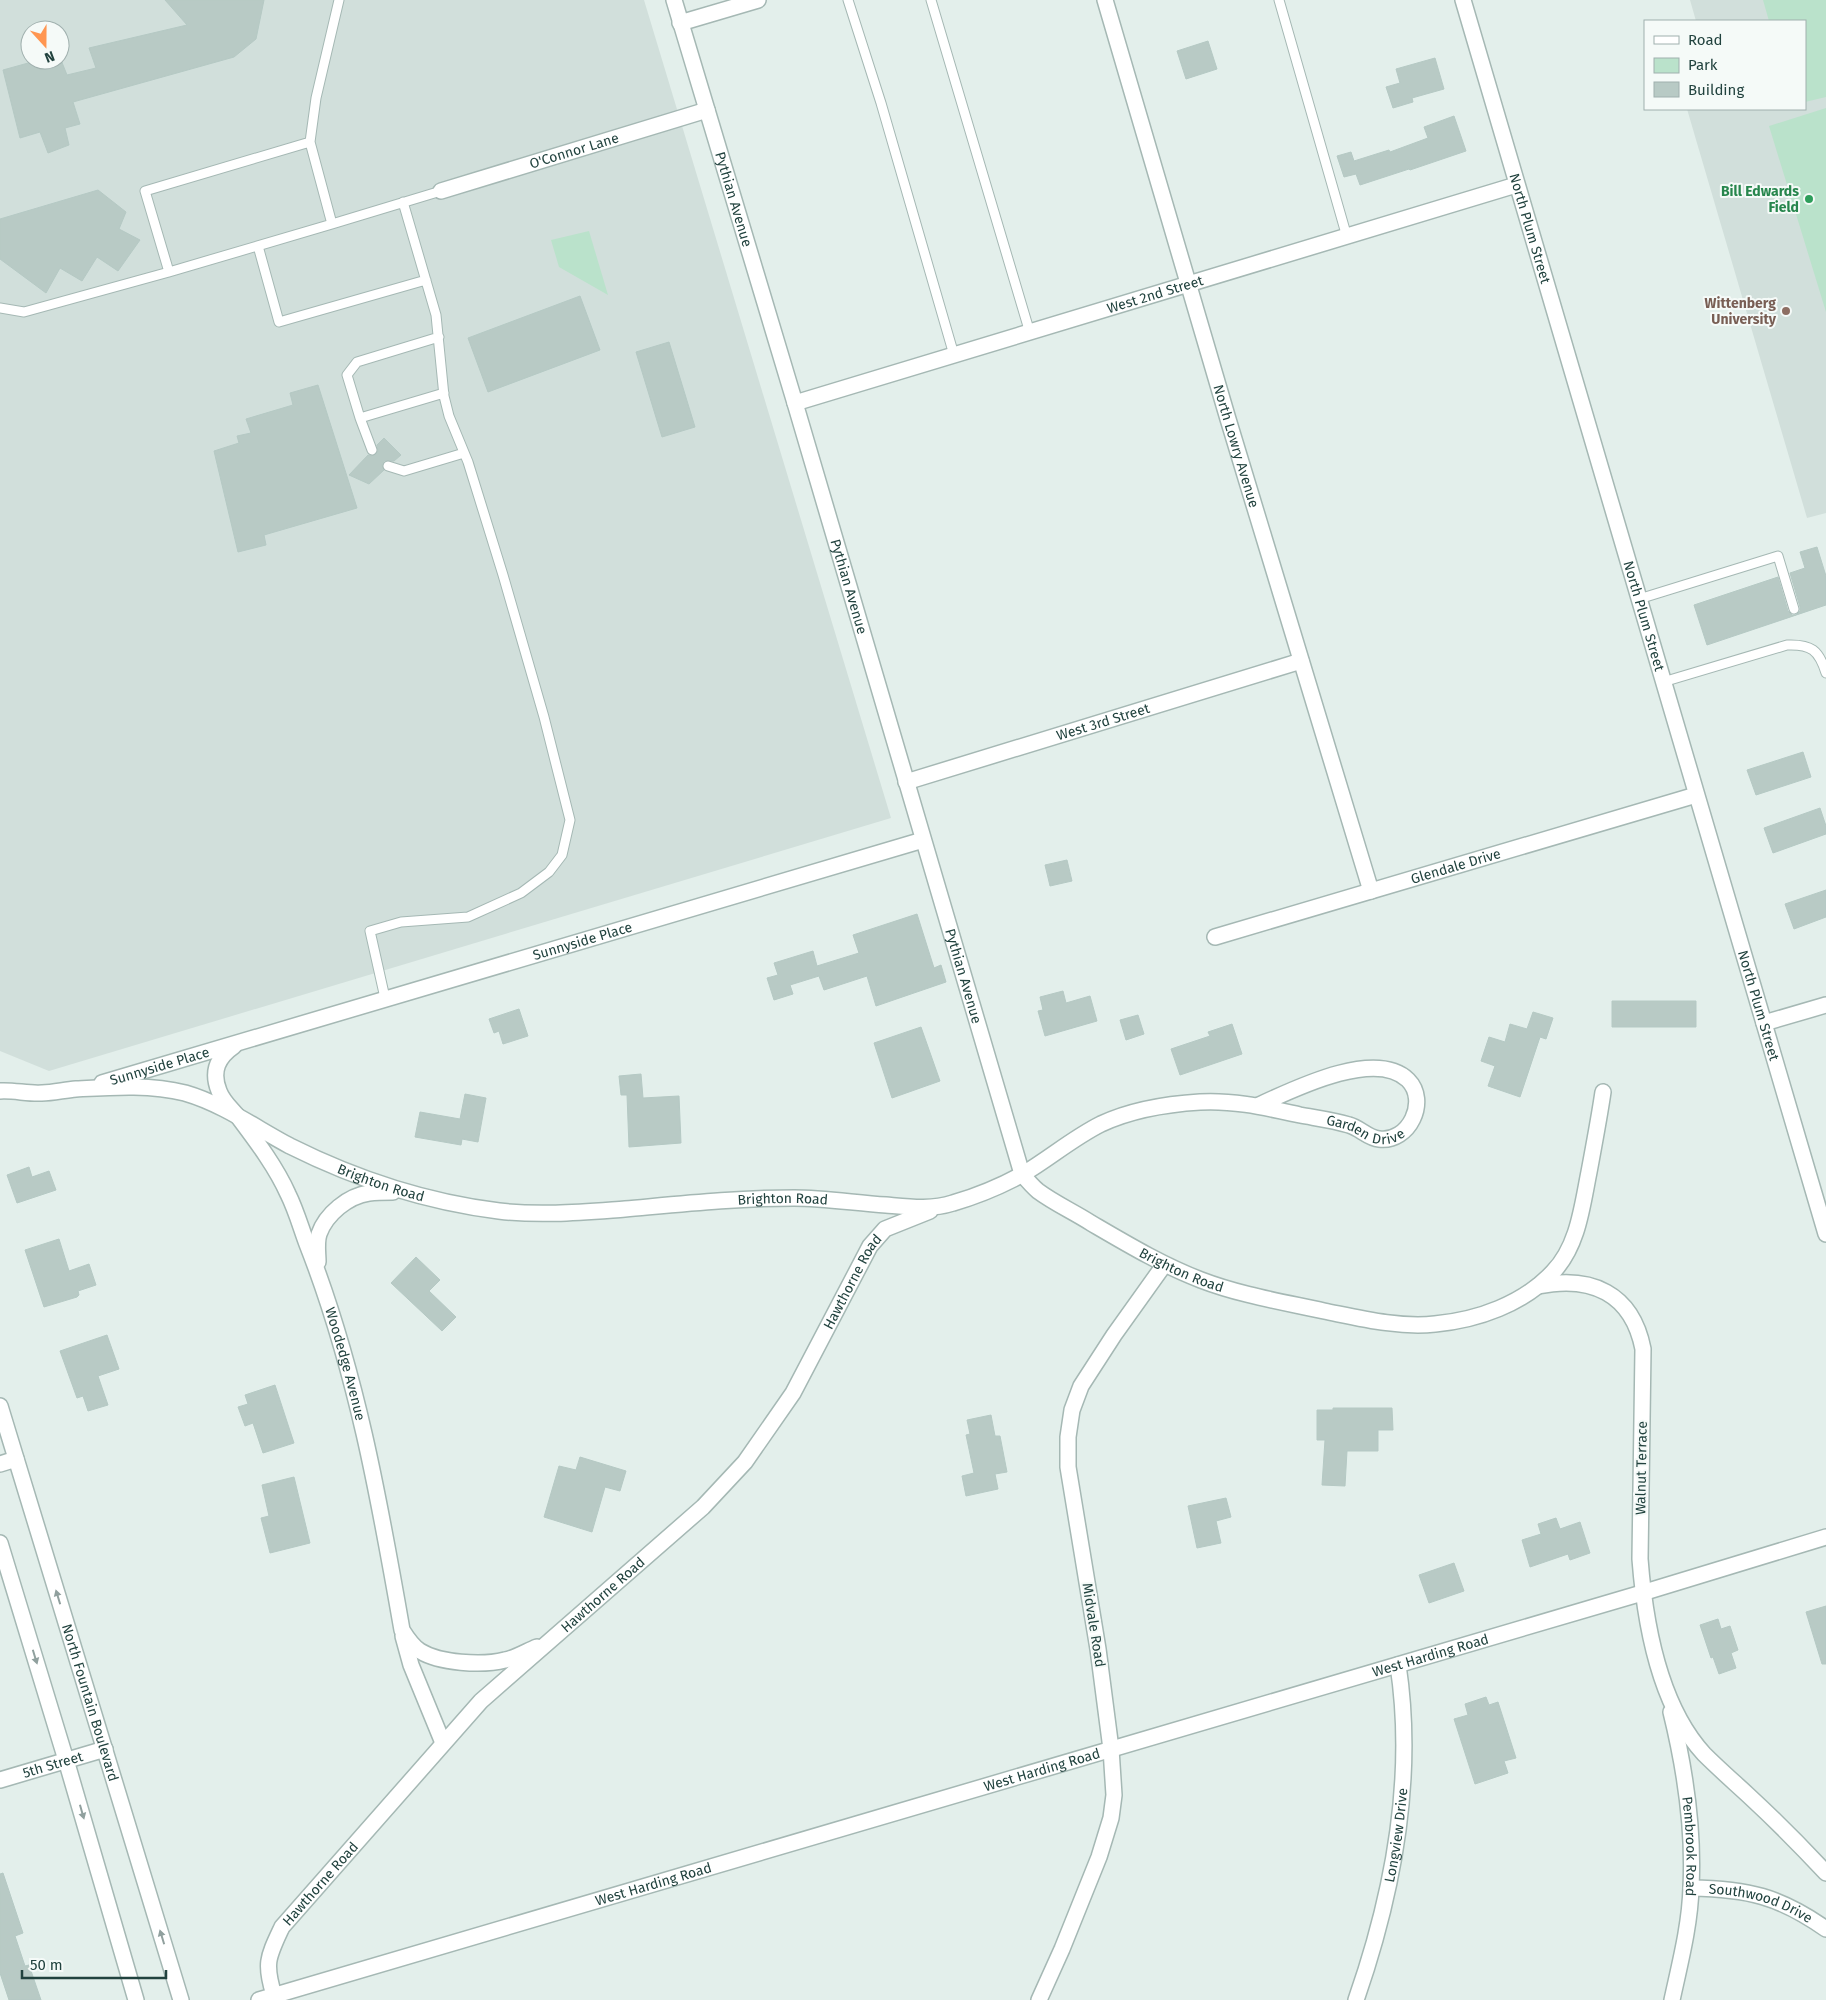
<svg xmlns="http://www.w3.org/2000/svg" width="1826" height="2000" font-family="'Fira Sans',sans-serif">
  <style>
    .built { fill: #d1dfdb; fill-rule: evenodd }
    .green { fill: #bae2cb }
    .building { fill: #b8cac5; stroke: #b5c9c4 }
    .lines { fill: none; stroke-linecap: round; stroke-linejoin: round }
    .service-casing { stroke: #a5b8b4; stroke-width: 11 }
    .minor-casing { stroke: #a5b8b4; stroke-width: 18 }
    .tertiary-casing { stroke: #a5b8b4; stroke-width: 18 }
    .service { stroke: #fff; stroke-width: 9 }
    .minor { stroke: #fff; stroke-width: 15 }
    .tertiary { stroke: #fff; stroke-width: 15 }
    .oneway { fill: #90a09e }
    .leisure-dot { fill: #2e9e5b; stroke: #f5faf8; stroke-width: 2 }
    .education-dot { fill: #8d6e63; stroke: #f5faf8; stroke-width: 2 }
    .labels { text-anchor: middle; stroke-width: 4; stroke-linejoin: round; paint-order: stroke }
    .street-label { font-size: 14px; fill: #21423e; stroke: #f5faf8 }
    .leisure-label { font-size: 14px; font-weight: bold; fill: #27864d; stroke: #f5faf8; text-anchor: end }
    .education-label { font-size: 14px; font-weight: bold; fill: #785e54; stroke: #f5faf8; text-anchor: end }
  </style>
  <rect width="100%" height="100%" fill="#e3efeb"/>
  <path class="built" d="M 0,0 L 644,0 L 891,818 L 49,1071 L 0,1051 ZM 30,30 L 60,30 L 60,60 L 30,60 Z
    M 1690,0 L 1826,0 L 1826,513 L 1807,518 L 1687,109 L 1805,109 L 1805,21 L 1696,21 Z"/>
  <path class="green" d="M 1763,0 L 1826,0 L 1826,97 L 1805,102 L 1805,21 L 1769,21 Z
    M 1826,108 L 1826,312 L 1769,126 Z
    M 589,231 L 608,295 L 559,267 L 551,240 Z"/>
  <path class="building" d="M 165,0 L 264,0 L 256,39 L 234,57 L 73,102 L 80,124 L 65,128 L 69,145 L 48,153 L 40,132 L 20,138 L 3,70 L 39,60 L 61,60 L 67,75 L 96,68 L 89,48 L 187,25 Z
    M 1208,41 L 1217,69 L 1186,79 L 1177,51 Z
    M 1435,58 L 1444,89 L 1412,98 L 1413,102 L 1393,108 L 1386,87 L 1400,83 L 1396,69 Z
    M 1454,116 L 1466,151 L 1410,170 L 1409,169 L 1360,185 L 1356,174 L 1344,177 L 1337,156 L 1351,152 L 1354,161 L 1389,150 L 1390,152 L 1428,138 L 1424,127 Z
    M 98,190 L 126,212 L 119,229 L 140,240 L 118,271 L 97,257 L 82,281 L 60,268 L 46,293 L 0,259 L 0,219 Z
    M 580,296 L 600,350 L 488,392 L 468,338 Z
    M 669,342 L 695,427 L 662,437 L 636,352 Z
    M 318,385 L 357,508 L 264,535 L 266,545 L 238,552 L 214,451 L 239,443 L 237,436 L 251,433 L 246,419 L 293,405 L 290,393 Z
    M 384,438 L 401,455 L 394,461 L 384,461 L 382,465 L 384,470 L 369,484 L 349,475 L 368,455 L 371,456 L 376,454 L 378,451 L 377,445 Z
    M 1817,547 L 1826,576 L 1826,605 L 1707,645 L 1694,605 L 1778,577 L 1788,611 L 1792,615 L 1796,615 L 1800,611 L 1800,607 L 1790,573 L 1805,568 L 1800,552 Z
    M 1803,752 L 1811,777 L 1756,795 L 1747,770 Z
    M 1820,808 L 1826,826 L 1826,834 L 1773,853 L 1764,828 Z
    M 1067,860 L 1072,881 L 1050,886 L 1045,865 Z
    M 1826,890 L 1826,917 L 1794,929 L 1785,904 Z
    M 917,914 L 934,968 L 941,965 L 946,982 L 876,1006 L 867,976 L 824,990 L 819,976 L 790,985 L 793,994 L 774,1000 L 767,978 L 778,975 L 774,963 L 813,951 L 817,966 L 859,953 L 853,935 Z
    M 1063,991 L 1066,1003 L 1090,996 L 1097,1021 L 1045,1036 L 1038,1011 L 1043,1010 L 1040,997 Z
    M 1612,1001 L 1696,1001 L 1696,1027 L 1612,1027 Z
    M 519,1009 L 528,1036 L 503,1044 L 499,1031 L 494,1033 L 489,1019 Z
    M 1533,1012 L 1553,1018 L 1546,1039 L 1540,1037 L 1520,1097 L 1488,1086 L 1495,1066 L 1481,1061 L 1489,1037 L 1505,1042 L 1510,1024 L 1527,1029 Z
    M 1138,1015 L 1144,1034 L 1126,1040 L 1120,1020 Z
    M 1232,1024 L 1242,1054 L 1180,1075 L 1171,1049 L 1210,1036 L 1208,1032 Z
    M 921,1027 L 940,1081 L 892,1098 L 874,1043 Z
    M 641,1074 L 643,1098 L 679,1096 L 681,1143 L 629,1147 L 627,1095 L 621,1095 L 619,1076 Z
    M 465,1094 L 486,1098 L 478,1142 L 462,1139 L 461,1145 L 415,1137 L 420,1112 L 460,1119 Z
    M 29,1167 L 32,1177 L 49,1171 L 56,1190 L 17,1203 L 7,1175 Z
    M 59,1239 L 69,1271 L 89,1264 L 96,1285 L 78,1291 L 79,1295 L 77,1297 L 44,1307 L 25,1250 Z
    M 416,1257 L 440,1280 L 429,1291 L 456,1317 L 442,1331 L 391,1283 Z
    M 107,1335 L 119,1369 L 98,1376 L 108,1405 L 88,1411 L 83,1396 L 77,1398 L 60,1351 Z
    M 275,1385 L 294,1443 L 263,1453 L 253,1423 L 245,1426 L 238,1407 L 248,1404 L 245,1395 Z
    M 1333,1408 L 1392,1408 L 1393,1430 L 1378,1430 L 1378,1451 L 1347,1451 L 1345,1486 L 1322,1485 L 1325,1440 L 1317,1440 L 1317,1410 L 1333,1410 Z
    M 991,1415 L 995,1436 L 1000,1436 L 1007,1472 L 995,1474 L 998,1489 L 966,1496 L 962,1476 L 974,1473 L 966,1435 L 970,1434 L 967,1420 Z
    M 580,1457 L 626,1471 L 620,1491 L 605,1487 L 592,1532 L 544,1517 L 559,1466 L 576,1470 Z
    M 294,1477 L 310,1543 L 270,1553 L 261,1518 L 269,1516 L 262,1485 Z
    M 1226,1498 L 1231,1517 L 1216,1521 L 1221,1543 L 1197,1548 L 1188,1506 Z
    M 1556,1518 L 1560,1529 L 1580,1522 L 1590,1553 L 1570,1560 L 1568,1554 L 1530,1567 L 1522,1540 L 1541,1534 L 1538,1524 Z
    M 1454,1563 L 1464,1591 L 1429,1603 L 1419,1575 Z
    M 1826,1606 L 1826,1664 L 1822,1664 L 1806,1612 Z
    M 1718,1619 L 1721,1629 L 1730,1626 L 1738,1650 L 1731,1653 L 1736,1668 L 1719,1674 L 1713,1657 L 1711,1658 L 1700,1625 Z
    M 1486,1697 L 1489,1705 L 1498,1702 L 1516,1758 L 1504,1761 L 1508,1773 L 1475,1784 L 1454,1719 L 1468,1715 L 1465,1704 Z
    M 3,1873 L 23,1933 L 15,1936 L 25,1966 L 29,1965 L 41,2000 L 9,2000 L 0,1973 L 0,1874 Z"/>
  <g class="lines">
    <g class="service-casing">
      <path id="service" d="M 339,0 L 316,98 L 310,142 L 332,224 L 441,191
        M 848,0 L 881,103 L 954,355
        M 931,0 L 1030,333
        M 1279,0 L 1347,237
        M 310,142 L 145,191 L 169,272 L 332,224
        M 258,246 L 279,322 L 426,280
        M 0,308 L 24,312 L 169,272
        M 439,337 L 357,362 L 347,375 L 360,418 L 444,393
        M 360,418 L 372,450
        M 388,466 L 404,471 L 464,453
        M 1639,599 L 1778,556 L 1794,609
        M 1663,682 L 1787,645 C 1811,644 1819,650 1826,673
        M 385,998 L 370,931 L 401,922 L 468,917 L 521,893 L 549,872 L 562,855 L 570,820 L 544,717 L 503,575 L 468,462 L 449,416 L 444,396 L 436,315 L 403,202"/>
    </g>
    <g class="minor-casing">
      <g id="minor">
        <path id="s1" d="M 674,0 L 795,403 L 1022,1174 C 1027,1180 1032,1186 1038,1191 C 1054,1203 1074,1212 1091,1223 C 1127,1244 1162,1265 1201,1280 C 1240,1295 1283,1302 1324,1311 C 1359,1318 1399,1328 1435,1324 C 1478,1320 1523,1304 1553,1272 C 1578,1246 1582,1207 1589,1172 C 1594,1145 1599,1119 1603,1092"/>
        <path id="s2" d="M 1105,0 L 1228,419 L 1371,891"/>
        <path id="s3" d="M 1463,0 L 1826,1234"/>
        <path d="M 680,23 L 758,0"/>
        <path id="s4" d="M 441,191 L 707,110"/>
        <path id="s5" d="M 795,403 L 1516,185"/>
        <path id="s6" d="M 906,782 L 1301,661"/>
        <path id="s7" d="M 1215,937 L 1696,795"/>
        <path d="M 1764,1023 L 1826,1005"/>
        <path id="s8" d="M 234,1046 C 218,1057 211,1071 219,1091 C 223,1102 232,1109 239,1118 C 257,1142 276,1167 288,1194 C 296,1210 301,1228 307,1244 C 356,1369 379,1498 402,1630 C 407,1638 412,1646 420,1651 C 439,1663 482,1666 505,1660 C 516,1658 527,1651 537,1647"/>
        <path id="s9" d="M 102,1083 L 923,840"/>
        <path id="s10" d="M 0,1091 C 14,1090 28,1094 42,1093 C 53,1093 64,1090 76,1089 C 111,1087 150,1084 185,1093 C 223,1104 256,1128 290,1146 C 356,1179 426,1202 499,1211 C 541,1216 583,1212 625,1209 C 681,1204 737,1198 794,1198 C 824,1198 855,1203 886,1205 C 909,1207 931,1210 953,1203 C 977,1196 1001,1186 1023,1174 C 1050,1158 1073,1138 1101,1124 C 1131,1110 1167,1104 1200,1102 C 1234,1100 1267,1108 1300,1115 C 1316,1118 1333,1120 1349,1125 C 1360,1128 1368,1138 1379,1139 C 1409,1143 1429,1101 1408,1080 C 1375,1048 1292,1090 1257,1106"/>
        <path d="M 318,1262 C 318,1253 316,1243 319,1234 C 326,1214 348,1196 369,1193 C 377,1192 385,1192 393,1192"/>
        <path d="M 1538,1286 C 1591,1275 1632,1293 1643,1349 L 1640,1559 C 1645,1624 1659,1705 1704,1754 C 1718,1768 1734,1782 1748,1795 C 1775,1820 1801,1846 1826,1873"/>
        <path d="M 0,1464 L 16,1459"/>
        <path d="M 403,1636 L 411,1665 L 443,1743"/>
        <path id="s11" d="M 1671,1712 C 1685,1769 1694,1828 1691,1887 C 1690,1925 1680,1963 1672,2000"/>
        <path id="s12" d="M 0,1780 L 105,1749"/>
        <path id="s13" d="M 1691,1888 C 1748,1889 1779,1896 1826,1929"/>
        <path id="s14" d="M 274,1995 C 264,1963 268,1957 282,1927 L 481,1701 L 703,1507 L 745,1462 L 793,1393 L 870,1246 L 885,1229 L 930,1211"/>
        <path d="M 1039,2000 L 1062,1949 L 1099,1857 L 1111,1818 L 1114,1795 L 1111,1749 L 1098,1649 L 1068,1467 L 1068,1437 L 1072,1410 L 1081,1386 L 1114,1335 L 1164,1265"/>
        <path id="s15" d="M 1356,2000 C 1393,1894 1415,1777 1398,1665"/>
      </g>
    </g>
    <g class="tertiary-casing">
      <g id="tertiary">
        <path id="s16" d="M 0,1406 L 181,2000"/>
        <path d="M 0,1543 L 66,1760 L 136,2000"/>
        <path id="s17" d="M 259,2000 L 1642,1593 L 1826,1537"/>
      </g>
    </g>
    <use href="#service" class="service"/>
    <use href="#minor" class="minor"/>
    <use href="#tertiary" class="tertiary"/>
  </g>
  <defs><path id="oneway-solid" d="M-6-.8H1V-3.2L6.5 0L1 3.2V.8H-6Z" transform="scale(1.25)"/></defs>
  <g class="oneway">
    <use href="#oneway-solid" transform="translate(58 1597) rotate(-107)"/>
    <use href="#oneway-solid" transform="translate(35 1657) rotate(73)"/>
    <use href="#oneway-solid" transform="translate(82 1812) rotate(74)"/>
    <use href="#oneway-solid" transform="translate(162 1937) rotate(-107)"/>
  </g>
  <circle class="leisure-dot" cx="1809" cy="199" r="5"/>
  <circle class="education-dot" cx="1786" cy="311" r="5"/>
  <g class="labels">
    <g class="street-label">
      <text dy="5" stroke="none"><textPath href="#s4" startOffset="139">O'Connor Lane</textPath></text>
      <text dy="5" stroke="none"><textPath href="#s1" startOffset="208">Pythian Avenue</textPath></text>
      <text dy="5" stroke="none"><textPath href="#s3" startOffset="238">North Plum Street</textPath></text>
      <text dy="5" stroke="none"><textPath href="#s5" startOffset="376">West 2nd Street</textPath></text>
      <text dy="5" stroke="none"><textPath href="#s2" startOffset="465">North Lowry Avenue</textPath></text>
      <text dy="5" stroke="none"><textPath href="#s1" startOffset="612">Pythian Avenue</textPath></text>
      <text dy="5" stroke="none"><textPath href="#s3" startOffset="642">North Plum Street</textPath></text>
      <text dy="5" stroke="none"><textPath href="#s6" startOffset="206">West 3rd Street</textPath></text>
      <text dy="5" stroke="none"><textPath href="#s7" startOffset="251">Glendale Drive</textPath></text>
      <text dy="5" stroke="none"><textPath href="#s9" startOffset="501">Sunnyside Place</textPath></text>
      <text dy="5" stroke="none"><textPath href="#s1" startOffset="1018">Pythian Avenue</textPath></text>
      <text dy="5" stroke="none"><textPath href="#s3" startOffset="1048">North Plum Street</textPath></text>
      <text dy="5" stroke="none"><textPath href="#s9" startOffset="60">Sunnyside Place</textPath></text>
      <text dy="5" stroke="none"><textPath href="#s10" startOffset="1419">Garden Drive</textPath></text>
      <text dy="5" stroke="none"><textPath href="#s10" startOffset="402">Brighton Road</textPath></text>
      <text dy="5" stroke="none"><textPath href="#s10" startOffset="808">Brighton Road</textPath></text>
      <text dy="5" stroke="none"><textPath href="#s1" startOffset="1412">Brighton Road</textPath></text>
      <text dy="5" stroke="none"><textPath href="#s14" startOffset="939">Hawthorne Road</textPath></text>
      <text dy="5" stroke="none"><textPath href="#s8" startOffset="356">Woodedge Avenue</textPath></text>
      <text transform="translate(1641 1468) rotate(-89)" y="5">Walnut Terrace</text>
      <text dy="5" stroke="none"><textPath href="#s14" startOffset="534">Hawthorne Road</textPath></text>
      <text transform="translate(1094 1625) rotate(81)" y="5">Midvale Road</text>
      <text dy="5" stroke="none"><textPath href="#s17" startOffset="1221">West Harding Road</textPath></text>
      <text dy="5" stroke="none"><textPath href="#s16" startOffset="310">North Fountain Boulevard</textPath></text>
      <text dy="5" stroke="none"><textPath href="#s12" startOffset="55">5th Street</textPath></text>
      <text dy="5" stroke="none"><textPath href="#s17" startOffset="816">West Harding Road</textPath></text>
      <text dy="5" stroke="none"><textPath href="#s15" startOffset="170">Longview Drive</textPath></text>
      <text dy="5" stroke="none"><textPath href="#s11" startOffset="136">Pembrook Road</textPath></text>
      <text dy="5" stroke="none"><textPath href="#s14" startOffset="129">Hawthorne Road</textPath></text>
      <text dy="5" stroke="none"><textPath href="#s17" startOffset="411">West Harding Road</textPath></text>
      <text dy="5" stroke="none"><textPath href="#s13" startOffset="72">Southwood Drive</textPath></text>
    </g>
    <g class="leisure-label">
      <text x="1799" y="196">Bill Edwards<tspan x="1799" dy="16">Field</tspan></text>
    </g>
    <g class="education-label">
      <text x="1776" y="308">Wittenberg<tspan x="1776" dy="16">University</tspan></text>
    </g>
  </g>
  <rect x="1644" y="20" width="162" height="90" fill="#f5faf8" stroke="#a0b0ae"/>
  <rect x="1654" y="36" width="25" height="8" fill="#ffffff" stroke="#a0b0ae"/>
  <text x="1688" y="45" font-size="15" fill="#21423e">Road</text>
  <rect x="1654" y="58" width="25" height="15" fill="#bae2cb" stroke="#a0b0ae"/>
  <text x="1688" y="70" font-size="15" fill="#21423e">Park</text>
  <rect x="1654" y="82" width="25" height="15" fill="#b8cac5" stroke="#a0b0ae"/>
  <text x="1688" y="95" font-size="15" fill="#21423e">Building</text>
  <g transform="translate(45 45) rotate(159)"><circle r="24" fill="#f5faf8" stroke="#a0b0ae"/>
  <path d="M0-4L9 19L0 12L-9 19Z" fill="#ff9651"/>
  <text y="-8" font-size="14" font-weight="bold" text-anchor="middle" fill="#21423e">N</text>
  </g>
  <path d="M22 1970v8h144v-8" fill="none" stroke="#21423e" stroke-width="2.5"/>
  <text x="30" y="1970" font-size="15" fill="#21423e" stroke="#f5faf8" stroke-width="4" paint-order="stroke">50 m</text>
</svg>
